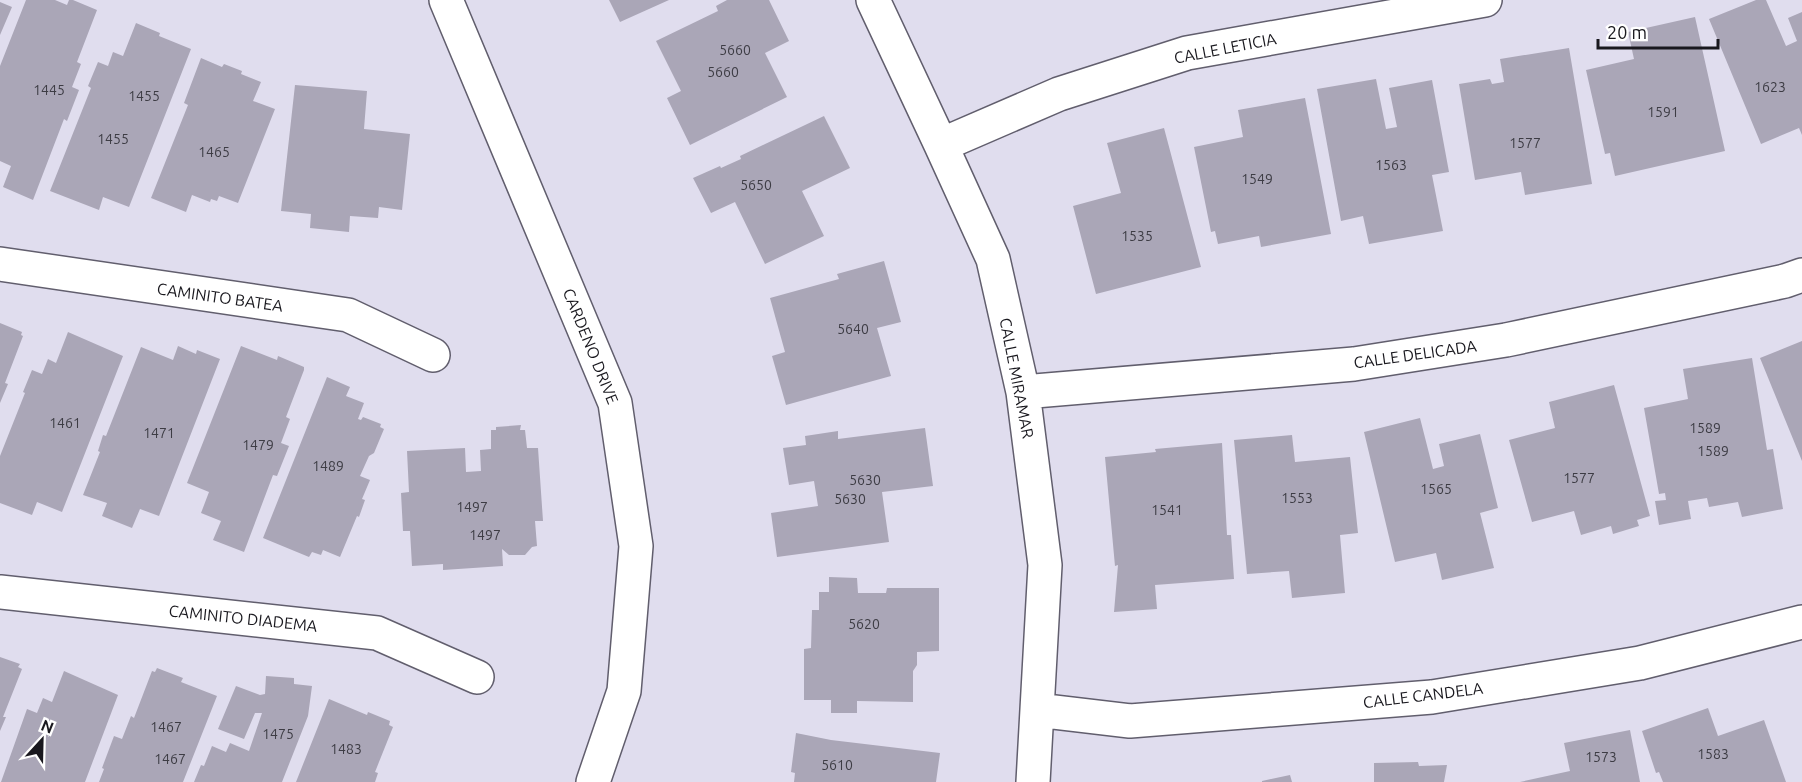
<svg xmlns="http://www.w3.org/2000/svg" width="1802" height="782" font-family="Ubuntu,sans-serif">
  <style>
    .building { fill: #aaa6b7 }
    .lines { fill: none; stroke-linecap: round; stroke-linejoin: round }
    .street-casing { stroke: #615e6d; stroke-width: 36 }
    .secondary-casing { stroke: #615e6d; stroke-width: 36 }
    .street { stroke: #fff; stroke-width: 33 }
    .secondary { stroke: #fff; stroke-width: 33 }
    .labels { text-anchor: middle; stroke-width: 5; stroke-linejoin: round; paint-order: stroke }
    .number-label { font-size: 14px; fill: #3d3c44 }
    .street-label { font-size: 16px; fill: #19181e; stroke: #fff }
  </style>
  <rect width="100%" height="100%" fill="#e0ddee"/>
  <path class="building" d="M 26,0 L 55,0 L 67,5 L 69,0 L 73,0 L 97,10 L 77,62 L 81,64 L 72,87 L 79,90 L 67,121 L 64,119 L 33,200 L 3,187 L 11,166 L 0,161 L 0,66 Z
    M 609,0 L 669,0 L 620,22 Z
    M 727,0 L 769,0 L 789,41 L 765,53 L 787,97 L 690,145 L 667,98 L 681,91 L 656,41 L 718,11 L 716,6 Z
    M 1756,0 L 1766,0 L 1786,46 L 1797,41 L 1788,18 L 1802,12 L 1802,135 L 1799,128 L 1761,144 L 1709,19 Z
    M 0,2 L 12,7 L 0,35 Z
    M 1695,17 L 1725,151 L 1615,176 L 1610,153 L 1605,154 L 1586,70 L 1634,59 L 1628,32 Z
    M 136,23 L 160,33 L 159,36 L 191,49 L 129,207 L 103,197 L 99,210 L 50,191 L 91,88 L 88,86 L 98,62 L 108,66 L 113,52 L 123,56 Z
    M 1569,48 L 1592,184 L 1525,195 L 1521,172 L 1475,180 L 1459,84 L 1490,79 L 1492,84 L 1504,82 L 1500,59 Z
    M 201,58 L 222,67 L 224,64 L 242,71 L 241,74 L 261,82 L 253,101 L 275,109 L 238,203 L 219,196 L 217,201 L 211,199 L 210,202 L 192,195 L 186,212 L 151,198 L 188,105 L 184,103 Z
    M 1376,79 L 1386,129 L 1397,127 L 1389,88 L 1432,80 L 1449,172 L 1432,175 L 1443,231 L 1369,244 L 1363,216 L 1341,221 L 1317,89 Z
    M 295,85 L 367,91 L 364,129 L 410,134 L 402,210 L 379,207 L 378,218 L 350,216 L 349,232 L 310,228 L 311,214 L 281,211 Z
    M 1305,98 L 1331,234 L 1261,247 L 1259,236 L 1218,244 L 1215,231 L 1211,232 L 1194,147 L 1243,137 L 1238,110 Z
    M 824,116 L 850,168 L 802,191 L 824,236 L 765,264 L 735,202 L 711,213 L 693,178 L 720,166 L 721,168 L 741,159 L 740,156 Z
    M 1164,128 L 1201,267 L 1096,294 L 1073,206 L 1121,193 L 1107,143 Z
    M 884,261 L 901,322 L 877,328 L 891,376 L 786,405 L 772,356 L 785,352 L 770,298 L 839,279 L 837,274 Z
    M 0,323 L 22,332 L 21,335 L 23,336 L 5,383 L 8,384 L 0,403 Z
    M 68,332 L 123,356 L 62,512 L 37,502 L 32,515 L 0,503 L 0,456 L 25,393 L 23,392 L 32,370 L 42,374 L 48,359 L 56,363 Z
    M 1802,341 L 1802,461 L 1760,358 Z
    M 178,346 L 196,354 L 197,350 L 220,359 L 159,516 L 140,509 L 132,528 L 102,516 L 107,503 L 83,495 L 100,452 L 98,451 L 103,435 L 106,436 L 141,347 L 173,360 Z
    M 241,346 L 277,360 L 278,356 L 304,367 L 304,370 L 286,417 L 290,419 L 281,443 L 289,446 L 277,476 L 273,475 L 244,552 L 213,540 L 221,521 L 201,513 L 209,492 L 187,483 Z
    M 1752,358 L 1767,450 L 1773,449 L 1783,509 L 1742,517 L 1738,502 L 1709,507 L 1707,498 L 1688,501 L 1691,519 L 1659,525 L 1655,501 L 1666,500 L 1665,493 L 1659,494 L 1644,408 L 1688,399 L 1683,369 Z
    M 327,377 L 350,387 L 346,396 L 364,403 L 358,419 L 361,420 L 363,417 L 381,424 L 380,427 L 384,429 L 374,453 L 369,456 L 360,476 L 370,480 L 362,499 L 365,500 L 359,517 L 357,516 L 340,557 L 323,550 L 321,555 L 312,552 L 309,557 L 263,538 Z
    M 1614,385 L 1650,516 L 1637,520 L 1639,526 L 1613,534 L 1611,526 L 1581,535 L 1574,511 L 1532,522 L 1509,440 L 1555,428 L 1549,402 Z
    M 1420,418 L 1433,469 L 1444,466 L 1439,444 L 1480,434 L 1498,508 L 1480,513 L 1494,568 L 1442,580 L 1436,553 L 1395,562 L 1364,432 Z
    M 521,425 L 520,430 L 525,430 L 527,448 L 538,448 L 543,521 L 535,521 L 537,546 L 532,547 L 525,555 L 509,555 L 502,549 L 503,566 L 443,570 L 443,564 L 412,566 L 410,531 L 403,531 L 401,493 L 409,492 L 407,451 L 465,448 L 466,472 L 481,471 L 480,450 L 491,449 L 491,430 L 496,430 L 496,427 Z
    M 925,428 L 933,486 L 882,492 L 889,542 L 777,557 L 771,513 L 818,506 L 814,481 L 789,485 L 783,448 L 806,445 L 805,436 L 838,431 L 838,439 Z
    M 1292,435 L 1295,462 L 1350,457 L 1358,533 L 1340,535 L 1345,593 L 1292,598 L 1289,571 L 1247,574 L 1234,440 Z
    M 1222,443 L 1227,535 L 1231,535 L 1234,579 L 1155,585 L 1157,609 L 1114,612 L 1118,565 L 1115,566 L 1105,457 L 1156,452 L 1155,449 Z
    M 829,577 L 857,578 L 858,593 L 886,593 L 887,588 L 939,588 L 939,651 L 917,652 L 917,665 L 913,671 L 913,702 L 857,701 L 857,713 L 831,713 L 831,700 L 804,700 L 804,649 L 811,648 L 812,610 L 819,610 L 819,592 L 829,592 Z
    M 0,657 L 20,664 L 18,667 L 22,669 L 3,717 L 6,717 L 0,731 Z
    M 157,668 L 183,678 L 181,682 L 217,696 L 183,782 L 99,782 L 104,769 L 102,768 L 114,736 L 122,739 L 131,716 L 134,718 L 152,671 L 155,672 Z
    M 64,671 L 118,695 L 85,782 L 1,782 L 27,709 L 37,713 L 43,698 L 52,702 Z
    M 266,676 L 294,678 L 294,684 L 312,686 L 308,716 L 282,782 L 194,782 L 201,765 L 204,766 L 212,746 L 226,752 L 230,743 L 249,751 L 262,713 L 255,713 L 244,739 L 218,729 L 236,686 L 260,695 L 265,694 Z
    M 329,699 L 367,715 L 368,712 L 390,721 L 389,725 L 393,727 L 375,772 L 378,773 L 375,782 L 296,782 Z
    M 1708,708 L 1718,736 L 1764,720 L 1786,782 L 1663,782 L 1659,772 L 1656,773 L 1642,731 Z
    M 1630,730 L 1640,782 L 1520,782 L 1570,771 L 1564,743 Z
    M 796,733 L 831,740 L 940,753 L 936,782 L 794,782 L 795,773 L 791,772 Z
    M 1418,762 L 1419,766 L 1447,765 L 1444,782 L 1374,782 L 1374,763 Z
    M 1290,775 L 1292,782 L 1262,782 L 1262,781 Z"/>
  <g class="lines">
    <g class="street-casing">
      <path id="street" d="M 873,0 L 941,145 L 993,259 L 1023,392 L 1045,565 L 1033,782
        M 941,145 L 1059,94 L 1187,53 L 1485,0
        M 0,264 L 348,315 L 433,355
        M 1023,392 L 1354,364 L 1506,340 L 1785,281 L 1802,275
        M 0,592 L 377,633 L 477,677
        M 1037,710 L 1130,721 L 1432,697 L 1640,663 L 1802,622"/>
    </g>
    <g class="secondary-casing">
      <path id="secondary" d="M 446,0 L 615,403 L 636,546 L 624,691 L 593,782"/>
    </g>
    <use href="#street" class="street"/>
    <use href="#secondary" class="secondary"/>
  </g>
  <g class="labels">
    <g class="number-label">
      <text x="735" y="55">5660</text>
      <text x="723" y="77">5660</text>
      <text x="1770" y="92">1623</text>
      <text x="49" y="95">1445</text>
      <text x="144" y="101">1455</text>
      <text x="1663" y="117">1591</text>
      <text x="113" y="144">1455</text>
      <text x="1525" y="148">1577</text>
      <text x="214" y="157">1465</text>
      <text x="1391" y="170">1563</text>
      <text x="1257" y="184">1549</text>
      <text x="756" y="190">5650</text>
      <text x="1137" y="241">1535</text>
      <text x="853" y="334">5640</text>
      <text x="65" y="428">1461</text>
      <text x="1705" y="433">1589</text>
      <text x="159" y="438">1471</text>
      <text x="258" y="450">1479</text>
      <text x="1713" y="456">1589</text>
      <text x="328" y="471">1489</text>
      <text x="1579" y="483">1577</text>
      <text x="865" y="485">5630</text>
      <text x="1436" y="494">1565</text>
      <text x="1297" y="503">1553</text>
      <text x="850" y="504">5630</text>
      <text x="472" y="512">1497</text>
      <text x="1167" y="515">1541</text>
      <text x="485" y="540">1497</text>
      <text x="864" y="629">5620</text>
      <text x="166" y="732">1467</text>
      <text x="278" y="739">1475</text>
      <text x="346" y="754">1483</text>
      <text x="1713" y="759">1583</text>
      <text x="1601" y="762">1573</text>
      <text x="170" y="764">1467</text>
      <text x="837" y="770">5610</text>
    </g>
    <g class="street-label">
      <text transform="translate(1225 48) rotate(-11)" y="6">CALLE LETICIA</text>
      <text transform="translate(220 297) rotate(8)" y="6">CAMINITO BATEA</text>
      <text transform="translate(591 346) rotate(68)" y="6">CARDENO DRIVE</text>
      <text transform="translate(1415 354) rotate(-8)" y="6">CALLE DELICADA</text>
      <text transform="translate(1017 378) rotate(79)" y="6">CALLE MIRAMAR</text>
      <text transform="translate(243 618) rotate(6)" y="6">CAMINITO DIADEMA</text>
      <text transform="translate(1423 695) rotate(-7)" y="6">CALLE CANDELA</text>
    </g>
  </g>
  <g transform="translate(42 740) rotate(22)" stroke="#ffffff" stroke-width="4.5" paint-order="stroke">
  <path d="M0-4.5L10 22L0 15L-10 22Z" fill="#19181e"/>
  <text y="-9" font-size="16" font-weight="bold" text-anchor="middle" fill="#19181e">N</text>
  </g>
  <path d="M1598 39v9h120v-9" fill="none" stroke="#19181e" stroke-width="3"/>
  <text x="1607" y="39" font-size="18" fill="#19181e" stroke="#ffffff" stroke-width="4.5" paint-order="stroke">20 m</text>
</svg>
